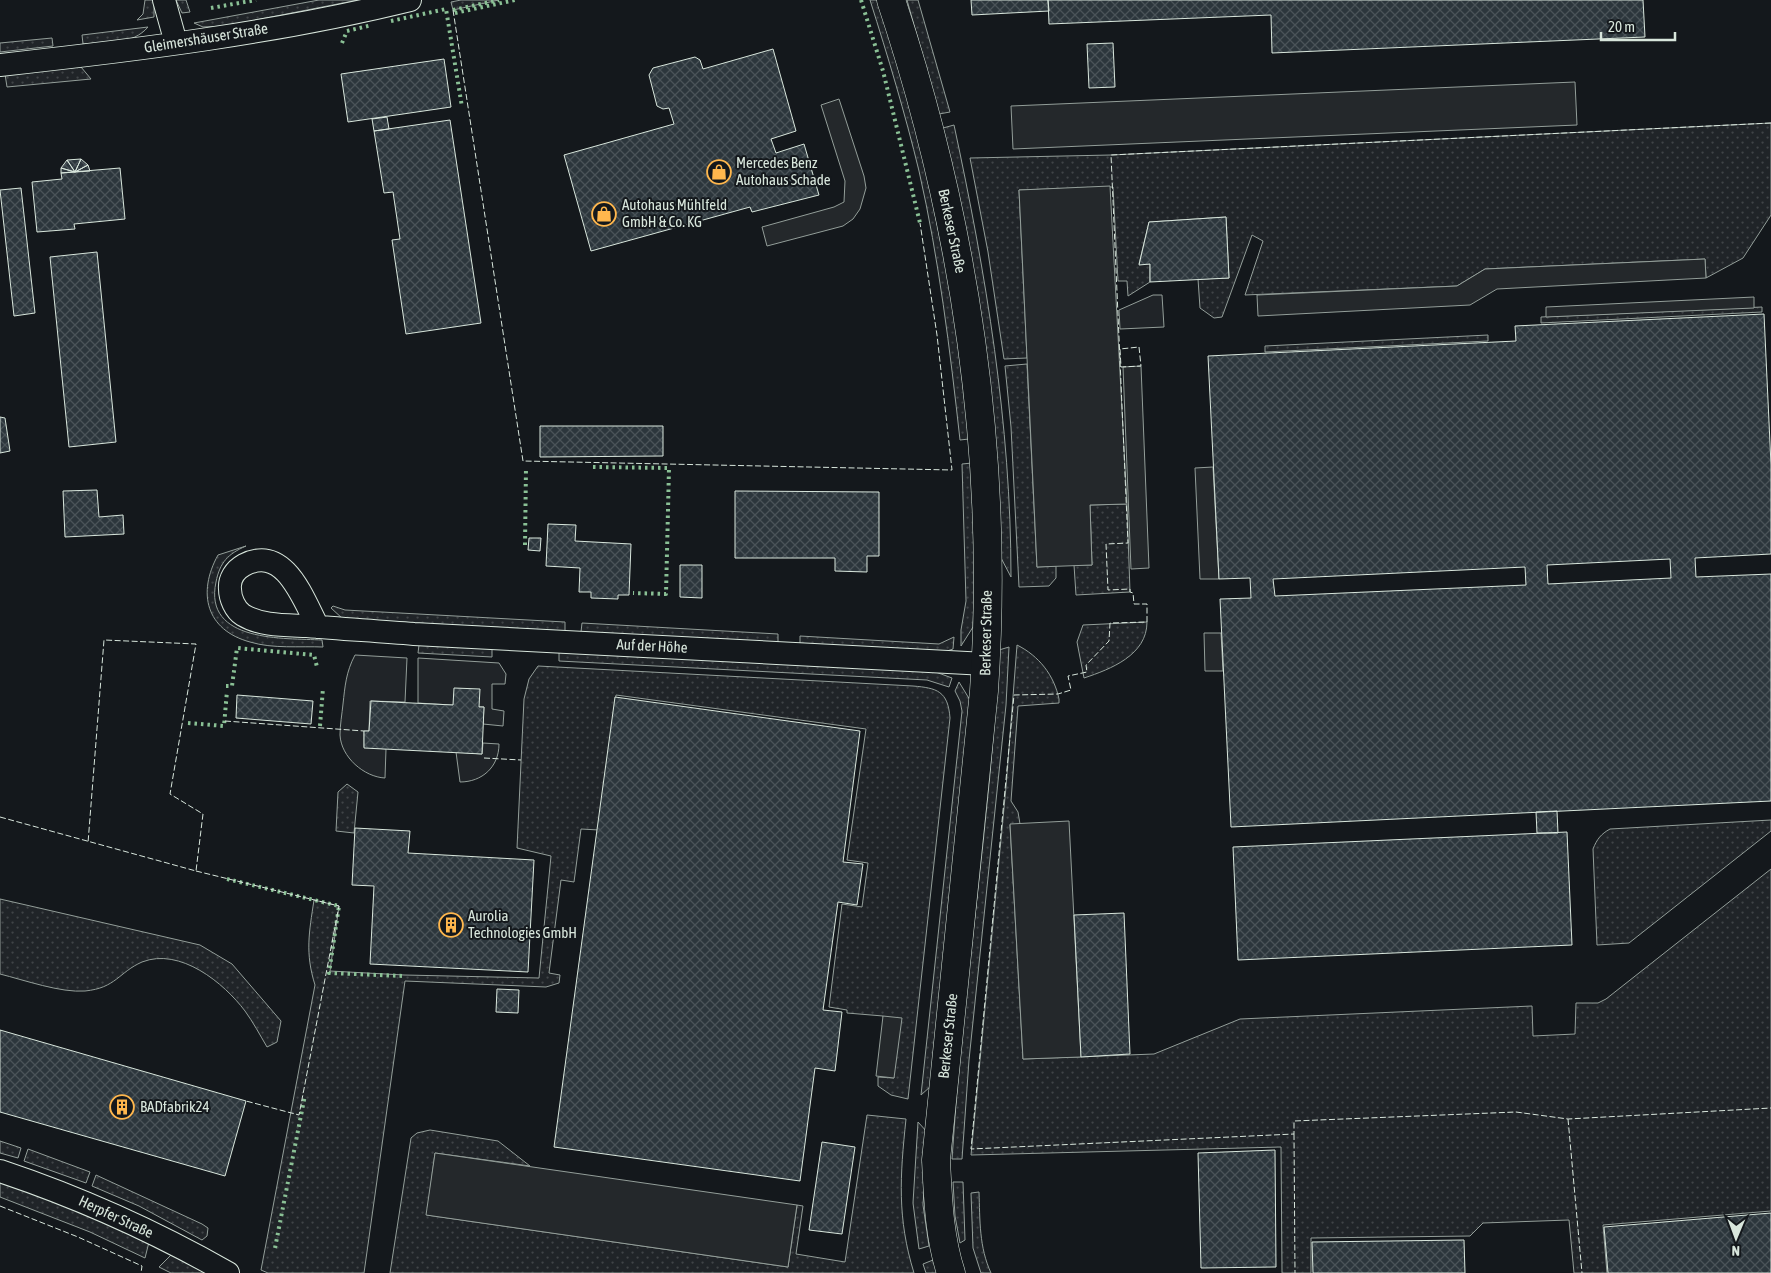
<svg xmlns="http://www.w3.org/2000/svg" width="1771" height="1273" font-family="'Asap Condensed',sans-serif">
  <style>
    .grass { fill: url(#grass-dots); stroke: #939e99 }
    .green { fill: #202428; stroke: #939e99 }
    .parking { fill: #24282b; stroke: #939e99 }
    .building { fill: url(#building-cross-hatch); stroke: #d8e6dc; fill-rule: evenodd }
    .lines { fill: none; stroke-linecap: round; stroke-linejoin: round }
    .street-casing { stroke: #d8e6dc; stroke-width: 24 }
    .secondary-casing { stroke: #d8e6dc; stroke-width: 29 }
    .street { stroke: #14181c; stroke-width: 22 }
    .secondary { stroke: #14181c; stroke-width: 28 }
    .hedge { stroke: #8ac095; stroke-width: 4; stroke-dasharray: 2.5 4; stroke-linecap: butt }
    .fence { stroke: #d8e6dc; stroke-width: 1; stroke-dasharray: 6 2.5; stroke-linecap: butt }
    .labels { text-anchor: middle; stroke-width: 4; stroke-linejoin: round; paint-order: stroke }
    .street-label { font-size: 15px; fill: #d8e6dc; stroke: #14181c }
    .poi-label { font-size: 15px; fill: #d8e6dc; stroke: #14181c; text-anchor: start }
  </style>
  <defs>
    <pattern id="grass-dots" width="8" height="8" patternUnits="userSpaceOnUse" patternTransform="scale(1.25)"><rect width="8" height="8" fill="#202428"/><path d="M2 2h.1M6 6h.1" fill="none" stroke="#404447" stroke-width="1.8" stroke-linecap="round"/></pattern>
    <pattern id="building-cross-hatch" width="8" height="8" patternUnits="userSpaceOnUse" patternTransform="scale(1.25)"><rect width="8" height="8" fill="#2c363c"/><path d="M0 0l8 8M0 8l8-8" fill="none" stroke="#4a5358"/></pattern>
  </defs>
  <rect width="100%" height="100%" fill="#14181c"/>
  <path class="grass" d="M 145,0 L 154,0 L 154,17 L 137,20 L 143,14 Z
    M 176,0 L 186,0 L 190,12 L 182,13 Z
    M 319,0 L 358,0 L 225,26 L 203,27 L 194,23 Z
    M 461,0 L 499,0 L 453,10 L 451,2 Z
    M 870,0 L 881,0 L 916,121 L 954,307 L 969,439 L 960,440 C 950,350 939,259 919,171 C 905,113 888,57 870,0 Z
    M 907,0 L 918,0 L 950,112 L 939,114 Z
    M 148,27 C 133,45 105,43 83,44 L 82,35 Z
    M 52,38 L 53,46 L 0,52 L 0,43 Z
    M 81,67 L 91,79 L 7,87 L 5,74 Z
    M 1771,123 L 1771,215 L 1743,258 L 1706,278 L 1705,259 L 1485,269 L 1457,286 L 1245,295 L 1263,241 L 1252,235 L 1222,317 L 1214,318 L 1200,308 L 1198,279 L 1229,278 L 1226,217 L 1149,222 L 1139,264 L 1150,264 L 1150,282 L 1128,296 L 1127,281 L 1118,281 L 1113,187 L 1019,190 L 1027,358 L 1004,359 L 988,252 L 970,158 L 1111,155 Z
    M 954,125 C 986,274 1011,424 1011,577 L 1000,556 L 985,356 L 975,280 L 943,128 Z
    M 1762,307 L 1762,312 L 1541,323 L 1541,317 Z
    M 1488,335 L 1488,341 L 1265,352 L 1265,346 Z
    M 1027,364 L 1037,567 L 1056,566 L 1056,578 L 1049,586 L 1019,587 L 1011,427 L 1005,366 Z
    M 972,463 L 976,549 L 973,627 L 961,646 L 961,630 L 966,601 L 962,464 Z
    M 1127,504 L 1130,592 L 1076,595 L 1074,565 L 1092,565 L 1090,505 Z
    M 246,546 C 228,554 220,562 216,582 C 203,643 285,638 322,640 L 323,647 C 300,646 273,649 250,642 C 206,630 197,593 218,555 Z
    M 333,606 L 345,610 L 565,622 L 565,631 L 343,619 L 331,608 Z
    M 1147,622 C 1147,655 1111,669 1084,678 L 1077,642 L 1083,625 Z
    M 582,623 L 778,634 L 778,643 L 581,632 Z
    M 800,636 L 939,644 L 954,637 L 953,649 L 944,652 L 800,644 Z
    M 419,645 L 492,648 L 492,657 L 418,653 Z
    M 1017,645 C 1039,656 1054,675 1059,699 L 1059,703 L 1018,706 L 1011,801 L 1018,812 L 1020,824 L 1010,825 L 1023,1059 L 1154,1054 L 1240,1019 L 1532,1006 L 1533,1036 L 1575,1034 L 1576,1003 L 1598,1003 L 1606,999 L 1771,869 L 1771,1211 L 1603,1225 L 1607,1273 L 1574,1273 L 1569,1220 L 1483,1223 L 1470,1236 L 1311,1238 L 1311,1273 L 1282,1273 L 1281,1147 L 971,1155 L 1006,787 Z
    M 1009,647 L 1006,705 L 969,1060 L 962,1159 L 952,1159 C 962,989 991,820 999,650 Z
    M 559,652 L 933,671 L 952,678 L 949,687 L 927,680 L 559,661 Z
    M 538,666 L 913,686 C 937,688 948,691 950,718 L 908,1099 L 891,1095 L 878,1086 L 878,1077 L 894,1078 L 883,1016 L 847,1013 L 847,1010 L 829,1007 L 842,904 L 862,907 L 868,863 L 847,860 L 866,729 L 616,695 L 599,830 L 581,829 L 574,882 L 561,880 L 549,973 L 560,975 L 559,983 L 546,987 L 405,981 L 364,1273 L 268,1273 L 261,1270 L 315,985 C 305,953 309,933 314,900 L 339,906 L 330,971 L 404,975 L 539,978 L 551,856 L 517,848 L 524,699 L 529,679 Z
    M 959,682 L 970,700 L 931,1086 L 921,1095 L 962,711 L 960,701 L 955,691 Z
    M 347,784 L 358,792 L 354,833 L 336,831 L 338,792 Z
    M 1771,820 L 1771,831 L 1629,943 L 1597,945 L 1593,849 C 1597,839 1601,834 1610,829 Z
    M 0,899 L 200,945 L 232,964 L 281,1021 L 277,1042 L 267,1047 C 260,1035 253,1022 245,1011 C 224,983 180,947 142,962 C 119,972 116,988 85,991 C 61,993 24,980 0,974 Z
    M 867,1115 L 906,1119 C 900,1176 897,1218 914,1273 L 390,1273 L 411,1138 L 417,1133 L 430,1130 L 498,1141 L 530,1166 L 435,1153 L 427,1215 L 788,1267 L 797,1205 L 803,1206 L 796,1254 L 845,1262 Z
    M 918,1122 L 928,1133 L 923,1205 L 929,1246 L 919,1249 L 913,1203 Z
    M 0,1141 L 21,1148 L 18,1158 L 0,1153 Z
    M 28,1149 L 90,1172 L 86,1183 L 24,1161 Z
    M 96,1175 L 202,1224 L 208,1228 L 207,1236 L 202,1240 L 139,1206 L 92,1186 Z
    M 0,1182 L 82,1212 L 149,1242 L 145,1258 L 90,1232 L 0,1197 Z
    M 953,1182 L 963,1182 L 965,1240 L 960,1243 L 955,1216 Z
    M 979,1192 C 980,1220 979,1247 991,1273 L 981,1273 L 973,1248 L 971,1193 Z
    M 171,1255 L 207,1273 L 171,1273 L 159,1267 Z
    M 933,1260 L 938,1273 L 926,1273 L 923,1264 Z"/>
  <path class="green" d="M 1153,295 L 1162,295 L 1164,327 L 1120,329 L 1119,310 Z
    M 355,655 L 407,658 L 405,702 L 370,701 L 369,731 L 364,731 L 364,747 L 386,749 L 385,778 C 364,777 341,757 340,735 C 340,725 342,714 343,704 C 345,686 346,672 355,655 Z
    M 418,658 L 499,663 L 506,674 L 505,684 L 492,684 L 492,709 L 504,711 L 503,726 L 483,724 L 484,707 L 418,703 Z
    M 483,743 L 499,744 C 499,767 482,782 460,782 L 456,752 L 482,754 Z"/>
  <path class="parking" d="M 1575,82 L 1577,125 L 1013,149 L 1011,106 Z
    M 839,99 L 864,176 L 866,188 L 860,209 L 853,219 L 843,226 L 767,246 L 762,227 L 834,207 L 844,202 L 845,181 L 821,105 Z
    M 1110,186 L 1127,504 L 1090,505 L 1092,565 L 1037,567 L 1019,190 Z
    M 1705,259 L 1706,278 L 1497,289 L 1470,305 L 1258,316 L 1257,295 L 1457,286 L 1485,269 Z
    M 1754,297 L 1754,308 L 1546,317 L 1546,307 Z
    M 1141,366 L 1149,568 L 1131,569 L 1123,367 Z
    M 1213,467 L 1219,579 L 1200,579 L 1195,468 Z
    M 1221,633 L 1223,671 L 1205,671 L 1204,633 Z
    M 1069,821 L 1081,1057 L 1023,1059 L 1010,824 Z
    M 883,1016 L 902,1018 L 894,1078 L 876,1076 Z
    M 435,1153 L 797,1205 L 788,1267 L 426,1215 Z"/>
  <path class="building" d="M 971,0 L 1048,0 L 1049,11 L 972,15 Z
    M 1048,0 L 1643,0 L 1645,37 L 1272,53 L 1271,15 L 1049,24 Z
    M 1113,43 L 1115,87 L 1089,88 L 1087,44 Z
    M 773,49 L 796,131 L 771,139 L 776,153 L 804,144 L 819,195 L 752,212 L 750,207 L 591,251 L 564,155 L 674,124 L 669,108 L 663,109 L 657,106 L 649,75 L 653,68 L 695,57 L 700,60 L 703,69 Z
    M 444,59 L 451,107 L 348,122 L 341,74 Z
    M 387,117 L 389,129 L 374,131 L 372,119 Z
    M 450,120 L 481,323 L 406,334 L 392,240 L 400,239 L 393,192 L 384,193 L 374,131 Z
    M 81,159 L 88,165 L 75,172 Z
    M 81,159 L 75,172 L 67,160 Z
    M 67,160 L 75,172 L 61,168 Z
    M 88,165 L 90,171 L 75,172 Z
    M 61,168 L 75,172 L 61,173 Z
    M 120,168 L 125,219 L 74,224 L 75,229 L 37,232 L 32,182 L 62,179 L 61,173 Z
    M 21,188 L 35,313 L 14,316 L 0,190 Z
    M 1226,217 L 1229,278 L 1150,282 L 1150,264 L 1139,265 L 1149,222 Z
    M 97,252 L 116,442 L 69,447 L 50,257 Z
    M 1764,314 L 1771,465 L 1771,554 L 1695,558 L 1696,577 L 1771,574 L 1771,801 L 1231,827 L 1220,599 L 1251,598 L 1250,578 L 1219,579 L 1208,356 L 1516,341 L 1515,326 ZM 1670,559 L 1671,578 L 1548,584 L 1547,565 ZM 1525,567 L 1526,585 L 1275,596 L 1273,579 Z
    M 0,417 L 5,418 L 10,451 L 0,453 Z
    M 540,426 L 663,426 L 663,456 L 540,457 Z
    M 97,490 L 99,517 L 123,515 L 124,534 L 65,537 L 63,491 Z
    M 735,491 L 879,492 L 879,556 L 867,556 L 867,572 L 835,571 L 835,558 L 735,558 Z
    M 548,524 L 576,525 L 575,541 L 631,544 L 629,595 L 618,595 L 618,599 L 591,598 L 591,592 L 579,592 L 580,568 L 546,566 Z
    M 529,538 L 541,538 L 540,551 L 528,550 Z
    M 680,565 L 702,565 L 702,598 L 680,597 Z
    M 454,688 L 480,689 L 479,707 L 484,707 L 482,754 L 364,748 L 364,731 L 369,731 L 371,701 L 453,705 Z
    M 237,695 L 313,701 L 311,724 L 236,718 Z
    M 615,697 L 860,731 L 843,862 L 863,864 L 857,905 L 838,902 L 823,1010 L 842,1012 L 835,1071 L 815,1068 L 800,1181 L 554,1147 Z
    M 1557,811 L 1558,833 L 1537,833 L 1536,812 Z
    M 355,828 L 410,831 L 408,853 L 534,860 L 528,972 L 370,964 L 374,886 L 352,885 Z
    M 1567,832 L 1572,945 L 1238,960 L 1233,847 Z
    M 1124,913 L 1130,1054 L 1081,1057 L 1074,915 Z
    M 497,989 L 519,990 L 518,1013 L 496,1012 Z
    M 0,1030 L 246,1101 L 225,1176 L 0,1112 Z
    M 822,1142 L 855,1147 L 842,1234 L 809,1230 Z
    M 1275,1150 L 1276,1267 L 1201,1268 L 1198,1153 Z
    M 1771,1213 L 1771,1273 L 1608,1273 L 1604,1227 Z
    M 1464,1240 L 1465,1273 L 1313,1273 L 1312,1242 Z"/>
  <g class="lines">
    <g class="street-casing">
      <path id="street" d="M 164,0 L 176,43
        M 0,65 C 137,50 276,33 410,0
        M 318,627 C 303,599 285,544 244,565 C 235,570 229,579 230,589 C 230,598 235,610 243,615 C 261,626 286,625 307,626 C 342,629 378,631 414,634 L 986,664
        M 0,1171 C 81,1198 154,1231 228,1273"/>
    </g>
    <g class="secondary-casing">
      <path id="secondary" d="M 891,0 C 965,222 1000,458 984,691 L 936,1160 C 938,1198 939,1236 951,1273"/>
    </g>
    <use href="#street" class="street"/>
    <use href="#secondary" class="secondary"/>
    <path class="hedge" d="M 861,0 L 883,71 L 920,223
      M 211,8 L 256,0
      M 453,10 L 499,0
      M 455,13 L 515,0
      M 391,21 L 446,9 L 462,107
      M 342,43 L 347,31 L 372,25
      M 593,467 L 669,468 L 666,594 L 633,593
      M 525,545 L 526,467
      M 226,686 L 232,686 L 237,648 L 314,655 L 317,667
      M 188,723 L 224,726 L 227,691
      M 320,726 L 323,688
      M 227,879 L 339,906 L 329,973 L 403,976
      M 275,1248 L 305,1095"/>
    <path class="fence" d="M 453,10 L 523,461 L 952,470 L 937,335 L 920,223
      M 1771,123 L 1111,155 L 1128,543 L 1106,544 L 1108,590 L 1130,589 L 1130,592 L 1133,593 L 1134,604 L 1147,604 L 1147,622 L 1110,623 L 1109,641 L 1086,665 L 1087,672 L 1068,676 L 1071,690 L 1058,694 L 1014,695 L 971,1149 L 1294,1134 L 1294,1121 L 1516,1112 L 1568,1119 L 1771,1108
      M 1139,347 L 1141,366 L 1121,367 L 1120,349 Z
      M 225,721 L 364,731
      M 484,758 L 521,760
      M 0,817 L 196,871 L 203,814 L 170,794 L 196,644 L 104,640 L 88,843
      M 196,871 L 339,906 L 299,1115 L 246,1101
      M 1568,1119 L 1582,1273
      M 1294,1134 L 1295,1273
      M 0,1206 L 78,1237 L 142,1266 L 141,1273"/>
  </g>
  <defs>
    <g id="shop-ring" transform="scale(1.25)"><circle r="9.5" fill="#14181c" stroke="#ffb74d" stroke-width="1.5"/><path d="M-5-2.5h2.3a2.7 3.5 0 0 1 5.4 0H5L5.5 6h-11ZM-1.5-2.5h3a1.5 2.3 0 0 0-3 0Z" fill="#ffb74d"/></g>
    <g id="building-ring" transform="scale(1.25)"><circle r="9.5" fill="#14181c" stroke="#ffb74d" stroke-width="1.5"/><path d="M-4-6H4V6H1V3H-1V6H-4ZM-2.5-4.3h1.7v1.8h-1.7ZM.8-4.3h1.7v1.8H.8ZM-2.5-1h1.7V.8h-1.7ZM.8-1h1.7V.8H.8Z" fill="#ffb74d"/></g>
  </defs>
  <g fill-rule="evenodd">
    <use href="#shop-ring" x="719" y="172"/>
    <use href="#shop-ring" x="604" y="214"/>
    <use href="#building-ring" x="451" y="925"/>
    <use href="#building-ring" x="122" y="1107"/>
  </g>
  <g class="labels">
    <g class="street-label">
      <text transform="translate(206 38) rotate(-9)" y="5">Gleimershäuser Straße</text>
      <text transform="translate(952 231) rotate(78)" y="5">Berkeser Straße</text>
      <text transform="translate(986 633) rotate(-89)" y="5">Berkeser Straße</text>
      <text transform="translate(652 646) rotate(3)" y="5">Auf der Höhe</text>
      <text transform="translate(948 1036) rotate(-84)" y="5">Berkeser Straße</text>
      <text transform="translate(116 1217) rotate(25)" y="5">Herpfer Straße</text>
    </g>
    <g class="poi-label">
      <text x="736" y="168">Mercedes Benz<tspan x="736" dy="17">Autohaus Schade</tspan></text>
      <text x="622" y="210">Autohaus Mühlfeld<tspan x="622" dy="17">GmbH &amp; Co. KG</tspan></text>
      <text x="468" y="921">Aurolia<tspan x="468" dy="17">Technologies GmbH</tspan></text>
      <text x="140" y="1112">BADfabrik24</text>
    </g>
  </g>
  <g transform="translate(1736 1238) rotate(181)" stroke="#14181c" stroke-width="4" paint-order="stroke">
  <path d="M0-4L9 19L0 12L-9 19Z" fill="#d8e6dc"/>
  <text y="-8" font-size="14" font-weight="bold" text-anchor="middle" fill="#d8e6dc">N</text>
  </g>
  <path d="M1601 32v8h74v-8" fill="none" stroke="#d8e6dc" stroke-width="2.5"/>
  <text x="1608" y="32" font-size="15" fill="#d8e6dc" stroke="#14181c" stroke-width="4" paint-order="stroke">20 m</text>
</svg>
